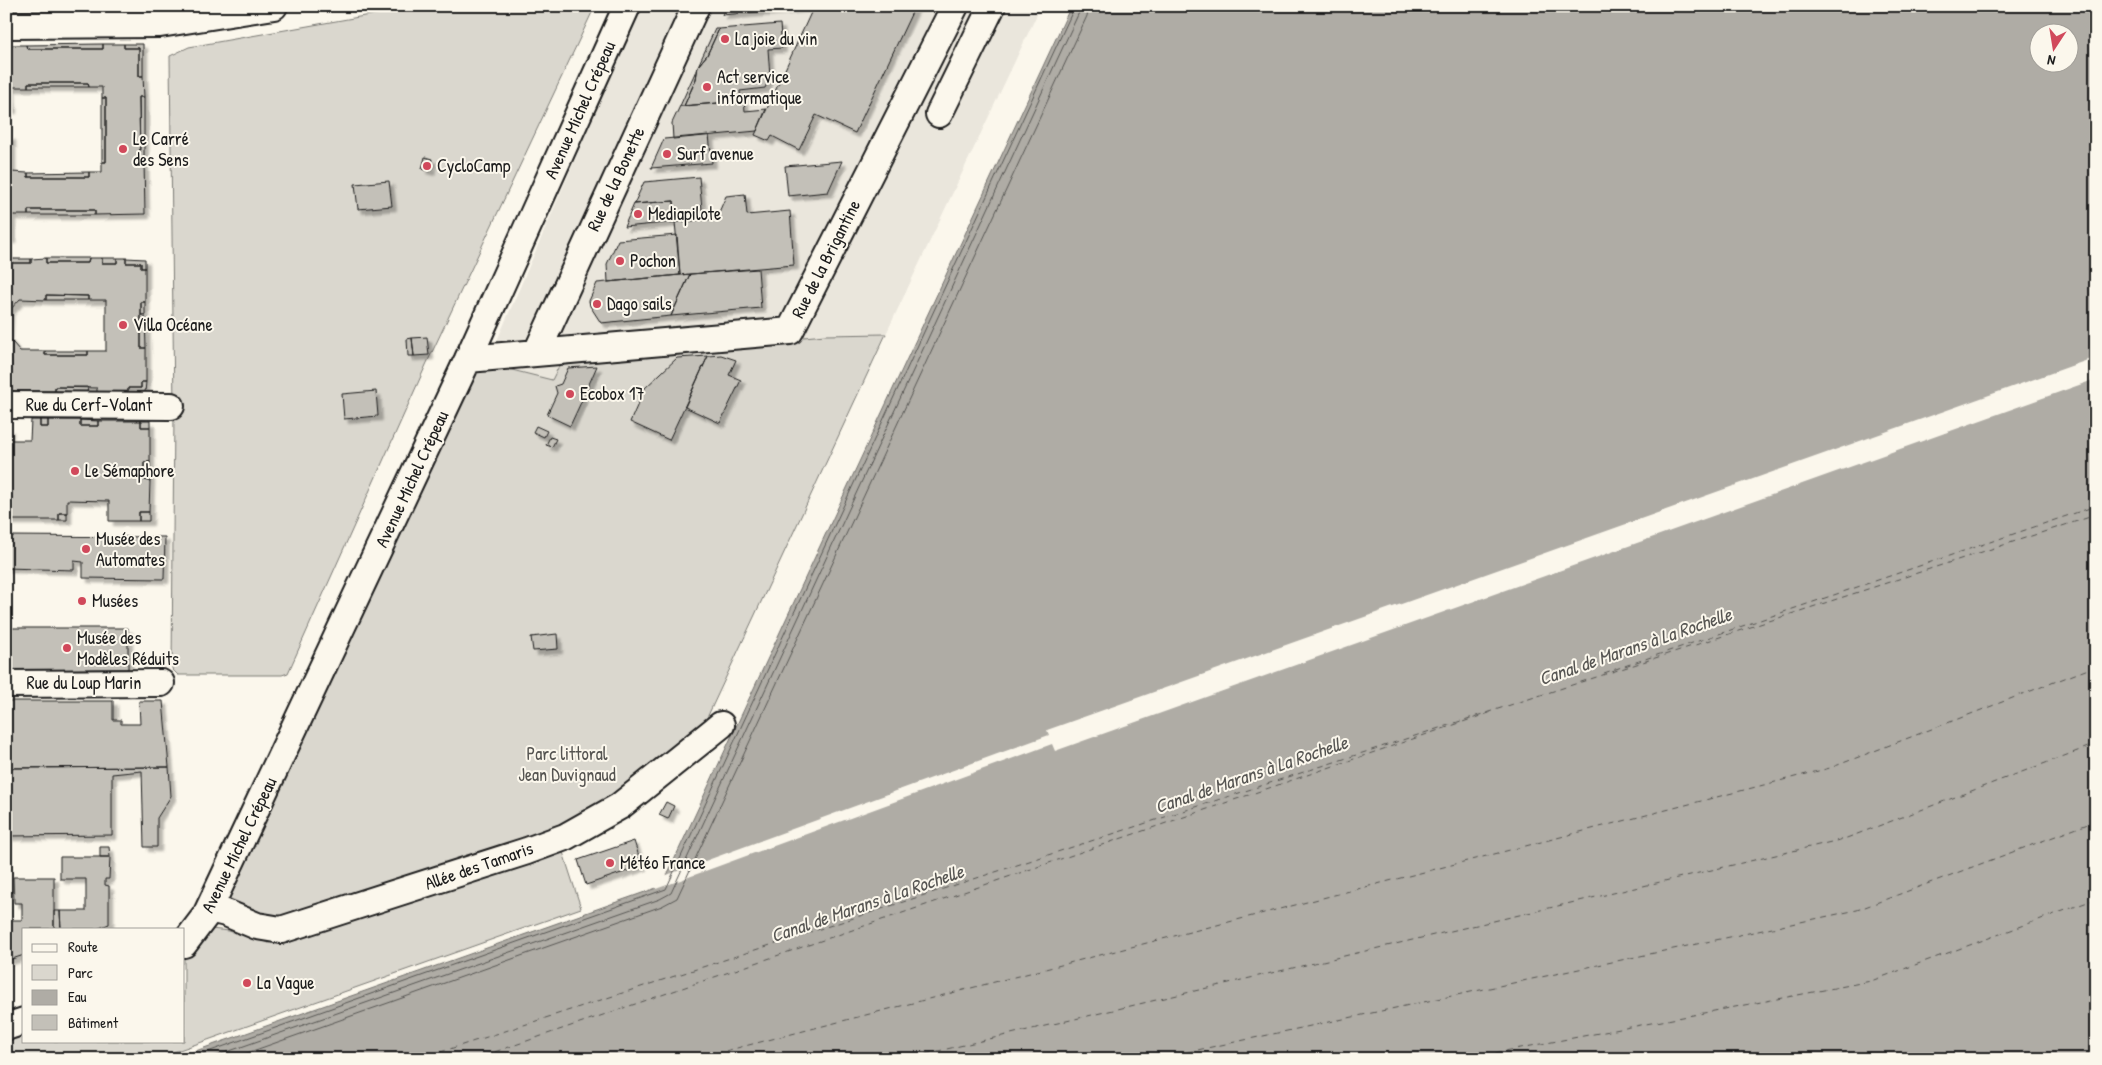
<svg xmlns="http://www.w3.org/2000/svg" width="2102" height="1065" font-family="'Patrick Hand',sans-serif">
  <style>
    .built { fill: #eae6dc }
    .green { fill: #dad7ce; stroke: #7b7a75 }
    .water { fill: #afaca5; stroke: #74726e; fill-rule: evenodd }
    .pier { fill: #fbf7ec }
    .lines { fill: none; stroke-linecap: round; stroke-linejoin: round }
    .shore { stroke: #575653; stroke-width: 1 }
    .ferry { stroke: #575653; stroke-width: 1; stroke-dasharray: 6 5; stroke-linecap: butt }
    .building { fill: #c3c0b8; stroke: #1c1c1c; filter: url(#shadow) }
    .minor-casing { stroke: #1c1c1c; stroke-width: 30 }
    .minor { stroke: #fbf7ec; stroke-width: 26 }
    .poi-dot { fill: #d1495b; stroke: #fbf7ec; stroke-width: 2 }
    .labels { text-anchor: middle; stroke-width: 4; stroke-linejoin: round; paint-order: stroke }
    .poi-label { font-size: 18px; fill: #1c1c1c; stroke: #fbf7ec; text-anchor: start }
    .street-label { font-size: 18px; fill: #1c1c1c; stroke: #fbf7ec }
    .park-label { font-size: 18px; fill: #555451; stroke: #fbf7ec }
    .water-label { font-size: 19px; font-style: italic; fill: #575653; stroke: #fbf7ec }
  </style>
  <defs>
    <filter id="shadow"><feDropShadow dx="4.5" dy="4.5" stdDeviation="1" flood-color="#0004"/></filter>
  </defs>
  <rect width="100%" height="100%" fill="#fbf7ec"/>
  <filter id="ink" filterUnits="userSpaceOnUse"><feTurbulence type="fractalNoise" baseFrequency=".02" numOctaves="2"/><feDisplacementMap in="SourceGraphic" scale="10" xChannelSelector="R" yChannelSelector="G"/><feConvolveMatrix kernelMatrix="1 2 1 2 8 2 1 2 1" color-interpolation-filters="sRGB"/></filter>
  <g filter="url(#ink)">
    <path class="built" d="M 641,6 L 1041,6 L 886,334 L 825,335 L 552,380 L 490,364 L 490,357 Z"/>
    <path class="green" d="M 421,6 L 595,6 L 426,365 L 288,673 L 282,675 L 178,675 L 172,669 L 174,411 L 170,56 L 189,47 Z
      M 886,334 L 705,722 L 620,806 L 278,922 L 209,909 L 468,359 L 552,380 L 562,360 L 825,335 Z
      M 562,849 L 581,908 L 154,1059 L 6,1059 L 6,1035 L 24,1029 L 24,1041 L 184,1041 L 184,958 L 211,929 L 229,931 L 269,943 Z"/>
    <path class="water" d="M 1071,6 L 2096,6 L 2096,1059 L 173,1059 L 662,886 ZM 2040,32 L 2070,32 L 2070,62 L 2040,62 Z"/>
    <path class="pier" d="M 2096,357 L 2096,379 L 1055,751 L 1052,744 L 656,889 L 655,886 L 660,884 L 664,876 L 1049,735 L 1047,730 Z"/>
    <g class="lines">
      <path class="shore" d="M 188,1059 L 666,889 L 1075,6
        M 207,1059 L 660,899 L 671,893 L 1082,6
        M 230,1059 L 662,906 L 677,898 L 1087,16 L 1089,6"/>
      <path class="ferry" d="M 1604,673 L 2096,506
        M 419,1059 L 2096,515
        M 474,1059 L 1492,712
        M 694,1059 L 1830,768 L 2096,666
        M 904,1059 L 1844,839 L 2096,744
        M 1155,1059 L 1857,910 L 2096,821
        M 1463,1059 L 1871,981 L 2096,899"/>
    </g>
    <path class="building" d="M 726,6 L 770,6 L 768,11 L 722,15 Z
      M 770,6 L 814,6 L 768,11 Z
      M 814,6 L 915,6 L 855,133 L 816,115 L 799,150 L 772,136 L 769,141 L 755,135 Z
      M 780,24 L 782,48 L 768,49 L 770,77 L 765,88 L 740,91 L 741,101 L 684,106 L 696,79 L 698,66 L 707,55 L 719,29 Z
      M 715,29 L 719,29 L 707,55 L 698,66 Z
      M 103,44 L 124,44 L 124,48 L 139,48 L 139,76 L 143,76 L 144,97 L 139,97 L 140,162 L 144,161 L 145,214 L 95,215 L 95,210 L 28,210 L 28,215 L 7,215 L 6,239 L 6,136 L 7,162 L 11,162 L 11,172 L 28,173 L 28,177 L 89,177 L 89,172 L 102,172 L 102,162 L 106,162 L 106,98 L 102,98 L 102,87 L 89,87 L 88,83 L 28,83 L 28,87 L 11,87 L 11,96 L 6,96 L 6,109 L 6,49 L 9,49 L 9,45 L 26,45 L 27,49 L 103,49 Z
      M 103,44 L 103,49 L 27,49 L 26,45 Z
      M 124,44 L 143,44 L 143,76 L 139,76 L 139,48 L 124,48 Z
      M 698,66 L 696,79 L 684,106 L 680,106 Z
      M 28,83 L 88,83 L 89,87 L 28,87 Z
      M 6,96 L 11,96 L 12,109 L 7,109 Z
      M 139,97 L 144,97 L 144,161 L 140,162 Z
      M 102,98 L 106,98 L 106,162 L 102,162 Z
      M 744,101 L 745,111 L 766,109 L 757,131 L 673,139 L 672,123 L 680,106 Z
      M 709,135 L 712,163 L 651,168 L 664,139 Z
      M 7,136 L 11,136 L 11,162 L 7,162 Z
      M 425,157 L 432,159 L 430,171 L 422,169 Z
      M 842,161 L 828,192 L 788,196 L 785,166 Z
      M 89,172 L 89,177 L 28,177 L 28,173 Z
      M 699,177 L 703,220 L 675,222 L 674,201 L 634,204 L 644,182 Z
      M 389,181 L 392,206 L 358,209 L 355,184 Z
      M 745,194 L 747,215 L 790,211 L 794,265 L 680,275 L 675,222 L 716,219 L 726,196 Z
      M 674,201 L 675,222 L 624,227 L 634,204 Z
      M 28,210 L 95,210 L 95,215 L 28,215 Z
      M 7,215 L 11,215 L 11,239 L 7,239 Z
      M 677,235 L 680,275 L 608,282 L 607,264 L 618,240 Z
      M 6,239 L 8,259 L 31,259 L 31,263 L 6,263 Z
      M 46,258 L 46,263 L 88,263 L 89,258 L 102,258 L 102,263 L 117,263 L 117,258 L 126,258 L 126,263 L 141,263 L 141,268 L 145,268 L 145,302 L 141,302 L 141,348 L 146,348 L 146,382 L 141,382 L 141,388 L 128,388 L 128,392 L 97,392 L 97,388 L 55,387 L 55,391 L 6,391 L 6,335 L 20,351 L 45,351 L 45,355 L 88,355 L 88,351 L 106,351 L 106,300 L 88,300 L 88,296 L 46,295 L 46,300 L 20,299 L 9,311 L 9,315 L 6,315 L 6,263 L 31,263 L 31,259 Z
      M 46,258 L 89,258 L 88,263 L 46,263 Z
      M 102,258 L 117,258 L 117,263 L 102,263 Z
      M 126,258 L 145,259 L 145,268 L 141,268 L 141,263 L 126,263 Z
      M 758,269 L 761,308 L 671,316 L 690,274 Z
      M 690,274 L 671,316 L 601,323 L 590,306 L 589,301 L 597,283 Z
      M 46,295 L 88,296 L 88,300 L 46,300 Z
      M 141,302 L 145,302 L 145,315 L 141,315 Z
      M 6,315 L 9,315 L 8,335 L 6,335 Z
      M 141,315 L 145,315 L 146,348 L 141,348 Z
      M 427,337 L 429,355 L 414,356 L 412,338 Z
      M 412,338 L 414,356 L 408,356 L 407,339 Z
      M 45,351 L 88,351 L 88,355 L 45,355 Z
      M 721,355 L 736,360 L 729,375 L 741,380 L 720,423 L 685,407 L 708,356 Z
      M 708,356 L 669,440 L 630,422 L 645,388 L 677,358 Z
      M 597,366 L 586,391 L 583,390 L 581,397 L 583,398 L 570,426 L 547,415 L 557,393 L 555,386 L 561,384 L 568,368 Z
      M 141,382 L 146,382 L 145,392 L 128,392 L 128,388 L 141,388 Z
      M 55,387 L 87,387 L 88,388 L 87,392 L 55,391 Z
      M 376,391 L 378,416 L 344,419 L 342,394 Z
      M 31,420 L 40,420 L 40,427 L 48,427 L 48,420 L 80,420 L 80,426 L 98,426 L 98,421 L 141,421 L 141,427 L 150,427 L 150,462 L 144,462 L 144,480 L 150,481 L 149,512 L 139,512 L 139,521 L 109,521 L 109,501 L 67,500 L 67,513 L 59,513 L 59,520 L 6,520 L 6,428 L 9,428 L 8,440 L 30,440 Z
      M 40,420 L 48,420 L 48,427 L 40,427 Z
      M 80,420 L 98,421 L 98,426 L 80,426 Z
      M 141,421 L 150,421 L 150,427 L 141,427 Z
      M 536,426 L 547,431 L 544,437 L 533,432 Z
      M 550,437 L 556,439 L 552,447 L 546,445 Z
      M 144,462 L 150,462 L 150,481 L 144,480 Z
      M 139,512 L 149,512 L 149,521 L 139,521 Z
      M 59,513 L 67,513 L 67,520 L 59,520 Z
      M 6,536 L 165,537 L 164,579 L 83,578 L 83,562 L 74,561 L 74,570 L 6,568 Z
      M 6,628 L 128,628 L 128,669 L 6,670 Z
      M 557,634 L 558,649 L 533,651 L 531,637 Z
      M 6,701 L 113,701 L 113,720 L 121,720 L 121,724 L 140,724 L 139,701 L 163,701 L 169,767 L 6,768 Z
      M 169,767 L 171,796 L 157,818 L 157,847 L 144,847 L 142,771 L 112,774 L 112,835 L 6,836 L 6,768 Z
      M 666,802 L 674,806 L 668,819 L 659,815 Z
      M 634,841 L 642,866 L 586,885 L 578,860 Z
      M 100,847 L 109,847 L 110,857 L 100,857 Z
      M 60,857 L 110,857 L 109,879 L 105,879 L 105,885 L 109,886 L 109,924 L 97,929 L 61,929 L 60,911 L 86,911 L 86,879 L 60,879 Z
      M 13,877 L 54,877 L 54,929 L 24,929 L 24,955 L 6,961 L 6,920 L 22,920 L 22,903 L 14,903 Z
      M 54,911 L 60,911 L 61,929 L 54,929 Z"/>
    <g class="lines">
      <g class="minor-casing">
        <path id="minor" d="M 6,25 L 160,24 L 274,6
          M 939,114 L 992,6
          M 537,352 L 696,6
          M 468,359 L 790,331 L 955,6
          M 6,405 L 171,406
          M 6,684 L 161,683
          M 209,909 L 226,913 L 257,926 L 281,930 L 527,851 L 565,837 L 620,806 L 721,725
          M 184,944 L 206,915 L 468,359 L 627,6
          M 6,1027 L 24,1021"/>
      </g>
      <use href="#minor" class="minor"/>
    </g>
  </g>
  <g class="poi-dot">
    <circle cx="725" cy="39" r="5"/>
    <circle cx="707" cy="87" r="5"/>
    <circle cx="123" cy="149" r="5"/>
    <circle cx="667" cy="154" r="5"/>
    <circle cx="427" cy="166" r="5"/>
    <circle cx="638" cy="214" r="5"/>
    <circle cx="620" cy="261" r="5"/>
    <circle cx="597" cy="304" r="5"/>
    <circle cx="123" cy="325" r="5"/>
    <circle cx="570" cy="394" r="5"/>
    <circle cx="75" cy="471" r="5"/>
    <circle cx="86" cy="549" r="5"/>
    <circle cx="82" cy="601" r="5"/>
    <circle cx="67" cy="648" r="5"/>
    <circle cx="610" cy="863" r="5"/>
    <circle cx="247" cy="983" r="5"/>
  </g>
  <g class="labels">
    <g class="poi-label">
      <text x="735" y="45">La joie du vin</text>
      <text x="717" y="83">Act service<tspan x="717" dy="21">informatique</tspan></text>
      <text x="133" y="145">Le Carré<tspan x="133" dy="21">des Sens</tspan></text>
      <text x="677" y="160">Surf avenue</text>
      <text x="437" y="172">CycloCamp</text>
      <text x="648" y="220">Mediapilote</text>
      <text x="630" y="267">Pochon</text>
      <text x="607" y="310">Dago sails</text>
      <text x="133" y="331">Villa Océane</text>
      <text x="580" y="400">Ecobox 17</text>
      <text x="85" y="477">Le Sémaphore</text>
      <text x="96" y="545">Musée des<tspan x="96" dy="21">Automates</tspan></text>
      <text x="92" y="607">Musées</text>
      <text x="77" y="644">Musée des<tspan x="77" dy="21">Modèles Réduits</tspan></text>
      <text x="620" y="869">Météo France</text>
      <text x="257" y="989">La Vague</text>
    </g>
    <g class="street-label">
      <text transform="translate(580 110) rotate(-66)" y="6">Avenue Michel Crépeau</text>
      <text transform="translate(616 179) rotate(-65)" y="6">Rue de la Bonette</text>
      <text transform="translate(826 259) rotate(-63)" y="6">Rue de la Brigantine</text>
      <text x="89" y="411">Rue du Cerf-Volant</text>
      <text transform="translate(412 479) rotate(-65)" y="6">Avenue Michel Crépeau</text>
      <text x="84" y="689">Rue du Loup Marin</text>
      <text transform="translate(239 845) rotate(-64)" y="6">Avenue Michel Crépeau</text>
      <text transform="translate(479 866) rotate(-19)" y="6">Allée des Tamaris</text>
    </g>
    <g class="park-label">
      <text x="567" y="760">Parc littoral<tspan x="567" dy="21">Jean Duvignaud</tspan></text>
    </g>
    <g class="water-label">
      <text transform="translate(1635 646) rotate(-19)" y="7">Canal de Marans à La Rochelle</text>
      <text transform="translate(1251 774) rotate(-19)" y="7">Canal de Marans à La Rochelle</text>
      <text transform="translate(867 903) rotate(-19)" y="7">Canal de Marans à La Rochelle</text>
    </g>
  </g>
  <rect width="2102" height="1065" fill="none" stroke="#fbf7ec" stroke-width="25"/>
  <rect x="12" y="12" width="2077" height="1040" fill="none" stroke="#1c1c1c" stroke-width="2" filter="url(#ink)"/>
  <rect x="22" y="928" width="162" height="115" fill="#fbf7ec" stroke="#a29f99"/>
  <rect x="32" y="944" width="25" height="8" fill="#fbf7ec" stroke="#a29f99"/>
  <text x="68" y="952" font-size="15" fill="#1c1c1c">Route</text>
  <rect x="32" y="965" width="25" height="15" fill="#dad7ce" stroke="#a29f99"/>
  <text x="68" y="978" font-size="15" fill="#1c1c1c">Parc</text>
  <rect x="32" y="990" width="25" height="15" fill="#afaca5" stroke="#a29f99"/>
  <text x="68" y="1002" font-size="15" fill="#1c1c1c">Eau</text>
  <rect x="32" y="1015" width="25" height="15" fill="#c3c0b8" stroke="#a29f99"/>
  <text x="68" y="1028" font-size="15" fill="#1c1c1c">Bâtiment</text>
  <g transform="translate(2054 48) rotate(192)"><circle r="24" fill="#fbf7ec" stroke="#a29f99"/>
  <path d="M0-4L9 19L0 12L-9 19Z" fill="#d1495b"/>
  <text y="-8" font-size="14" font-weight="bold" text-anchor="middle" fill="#1c1c1c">N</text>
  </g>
</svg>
